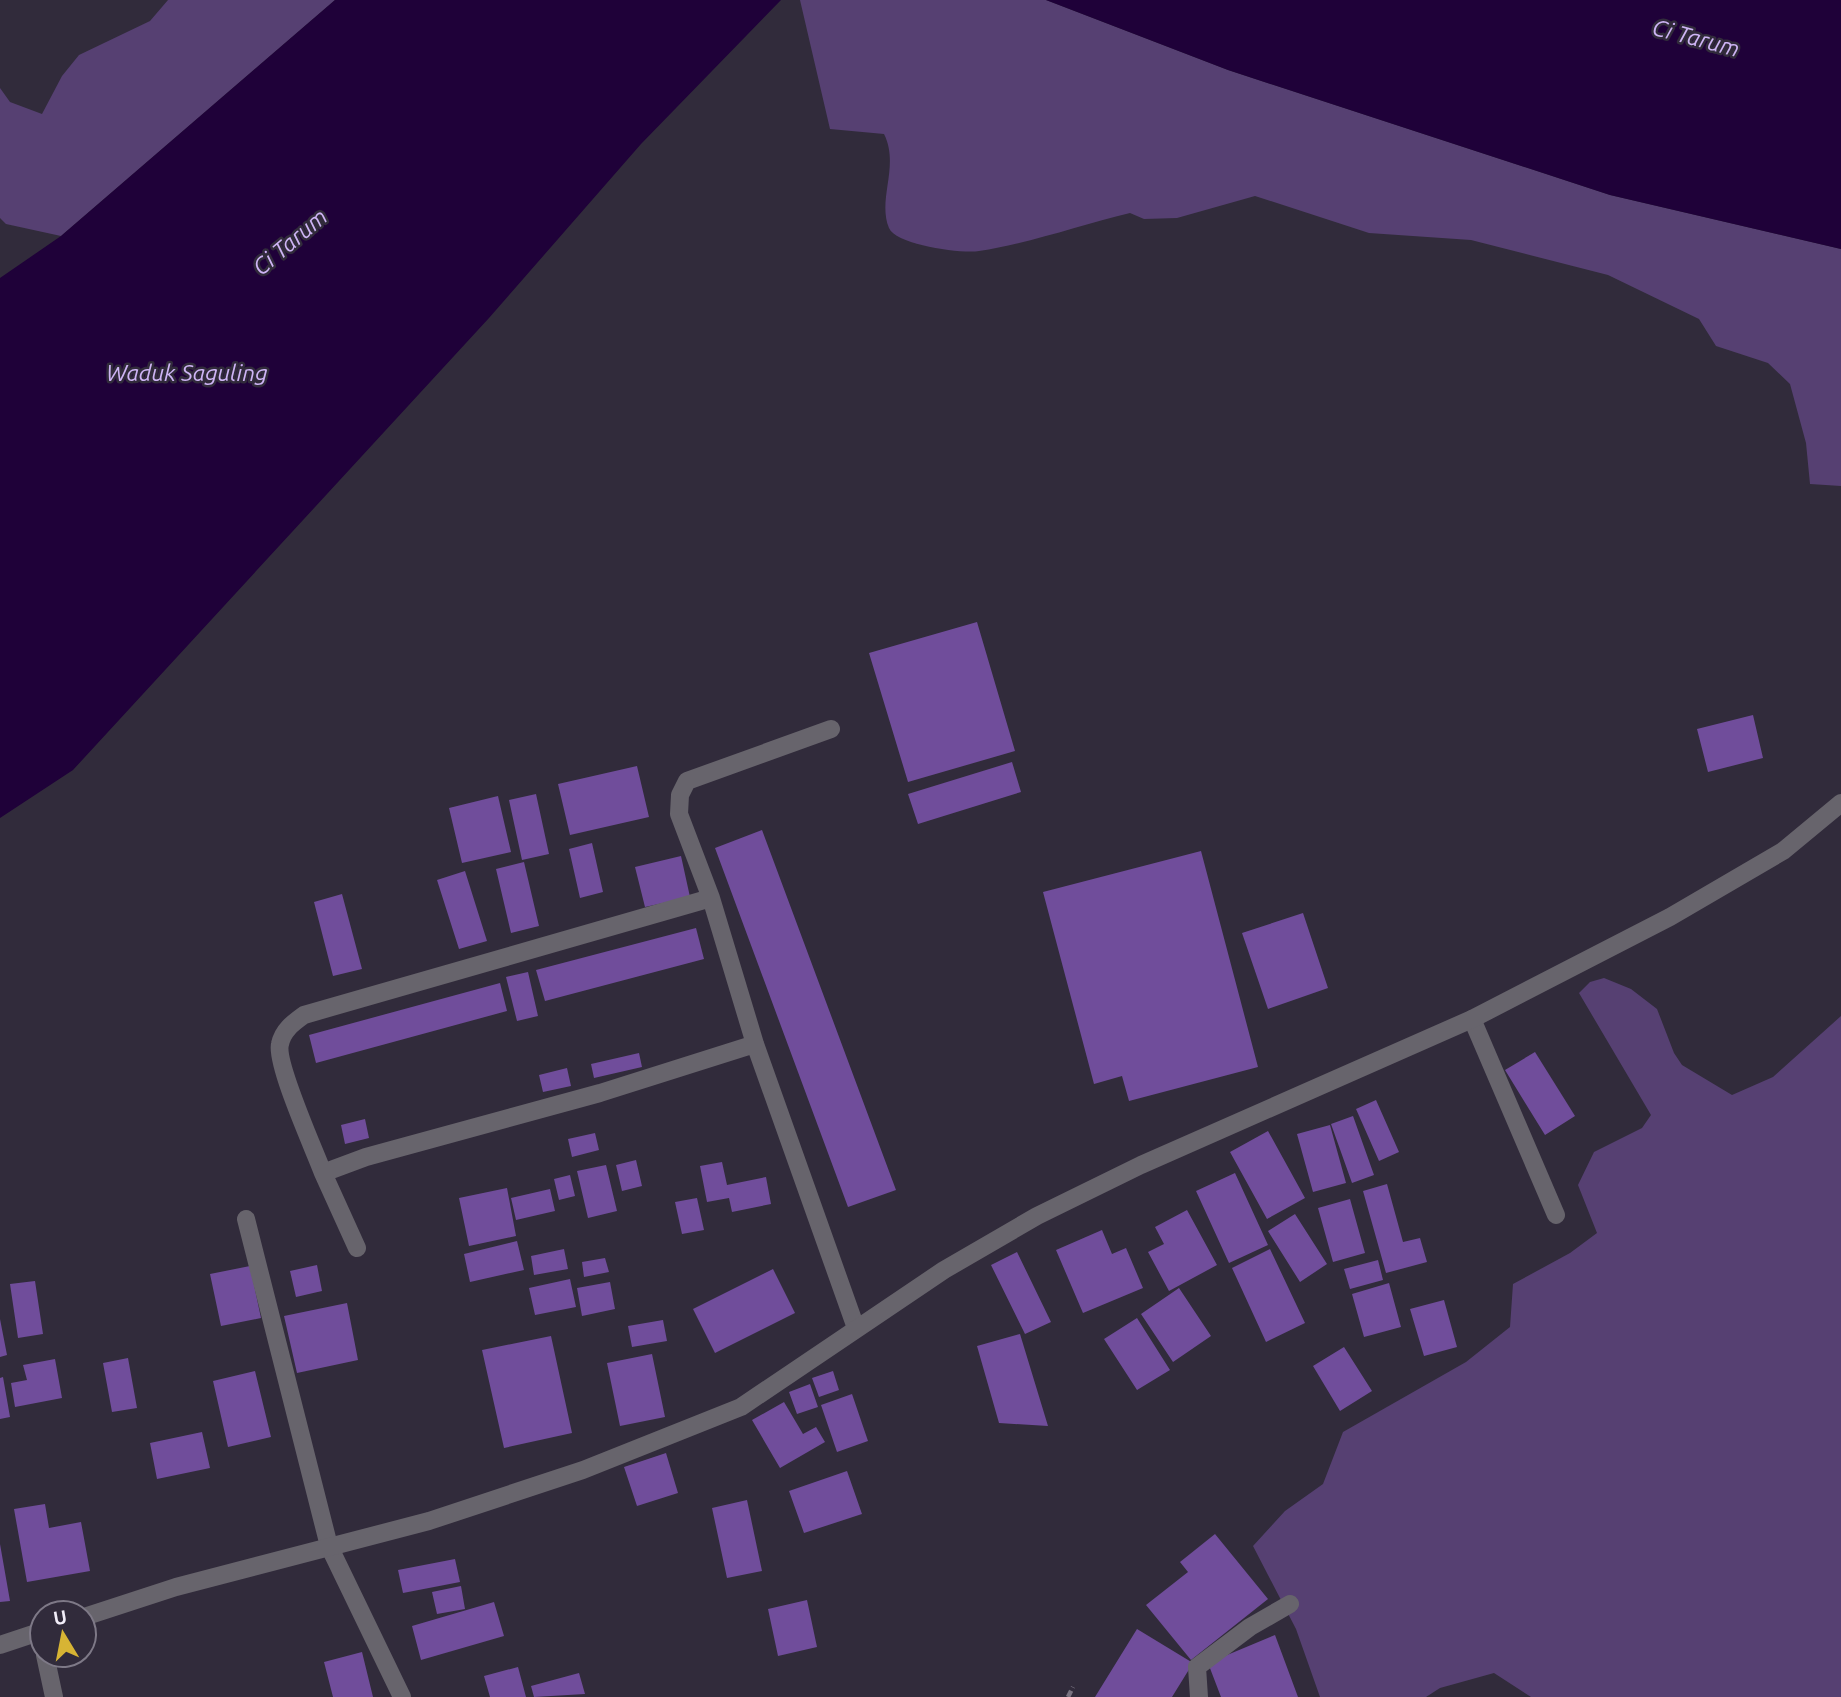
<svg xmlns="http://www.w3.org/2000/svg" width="1841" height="1697" font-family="Ubuntu,sans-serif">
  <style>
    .green { fill: #564072 }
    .water { fill: #1f0139 }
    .building { fill: #704d9b }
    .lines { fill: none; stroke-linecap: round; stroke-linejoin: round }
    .path { stroke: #797381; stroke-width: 4.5; stroke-dasharray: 7 3.5; stroke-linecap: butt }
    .service { stroke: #67646c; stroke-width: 18 }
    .minor { stroke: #67646c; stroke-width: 18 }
    .tertiary { stroke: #67646c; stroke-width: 18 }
    .labels { text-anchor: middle; stroke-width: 5; stroke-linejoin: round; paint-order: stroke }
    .water-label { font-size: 23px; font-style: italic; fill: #ceb4f5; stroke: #312b3b }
  </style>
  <rect width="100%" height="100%" fill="#312b3b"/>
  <path class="green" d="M 168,0 L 335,0 L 61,236 L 6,224 L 0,218 L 0,88 L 10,102 L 42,114 L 62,76 L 79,55 L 150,21 Z
    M 800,0 L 1046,0 L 1228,70 L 1610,195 L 1841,249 L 1841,486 L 1810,484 L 1806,443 L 1790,384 L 1768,363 L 1716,346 L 1699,319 L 1608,275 L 1471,240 L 1369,233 L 1255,196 L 1177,218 L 1144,219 L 1130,213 C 1081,225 1030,243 979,251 C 962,254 896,245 889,228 C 877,199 900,166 884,134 L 830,129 Z
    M 1604,978 L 1631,989 L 1657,1009 L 1674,1053 L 1682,1065 L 1732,1095 L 1773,1077 L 1841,1016 L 1841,1697 L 1531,1697 L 1494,1673 L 1440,1688 L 1426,1697 L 1320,1697 L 1296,1629 L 1253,1546 L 1285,1511 L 1323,1484 L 1343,1432 L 1466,1362 L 1510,1327 L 1513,1284 L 1570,1253 L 1597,1233 L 1578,1185 L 1594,1152 L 1642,1128 L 1651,1115 L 1579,993 L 1590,982 Z"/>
  <path class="water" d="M 335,0 L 781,0 L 641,144 L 489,318 L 73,770 L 0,818 L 0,278 L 61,236 Z
    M 1046,0 L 1841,0 L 1841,249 L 1610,195 L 1228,70 Z"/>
  <path class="building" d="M 977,622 L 1015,751 L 908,782 L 869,653 Z
    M 1753,715 L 1763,758 L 1708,772 L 1697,729 Z
    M 1012,762 L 1021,792 L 918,824 L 908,794 Z
    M 637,766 L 649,817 L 570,835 L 558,784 Z
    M 536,794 L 549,854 L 522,860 L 509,800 Z
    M 498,796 L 511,852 L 462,863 L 449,808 Z
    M 762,830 L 896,1190 L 848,1207 L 715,848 Z
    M 592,843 L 603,892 L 580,898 L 569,849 Z
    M 1201,851 L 1258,1067 L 1129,1101 L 1122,1076 L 1094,1084 L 1043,892 Z
    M 681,856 L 690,897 L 645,907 L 635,867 Z
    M 524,862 L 539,926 L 511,933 L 496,869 Z
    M 465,871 L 487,941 L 459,949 L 437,880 Z
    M 342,894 L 362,969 L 333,976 L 314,902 Z
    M 1303,913 L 1328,988 L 1268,1009 L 1242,933 Z
    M 696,928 L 704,959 L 545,1001 L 536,970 Z
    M 528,972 L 538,1016 L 517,1021 L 506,977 Z
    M 500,983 L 507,1011 L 316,1063 L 309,1035 Z
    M 1535,1052 L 1575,1116 L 1545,1135 L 1505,1070 Z
    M 639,1053 L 642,1067 L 594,1078 L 591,1064 Z
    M 567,1068 L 571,1086 L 543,1092 L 539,1075 Z
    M 1376,1100 L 1399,1152 L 1379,1161 L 1356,1109 Z
    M 1353,1116 L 1374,1175 L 1352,1183 L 1331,1124 Z
    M 365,1119 L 369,1138 L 345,1144 L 341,1125 Z
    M 1330,1125 L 1346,1183 L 1313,1192 L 1297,1134 Z
    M 1268,1131 L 1305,1198 L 1267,1219 L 1230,1152 Z
    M 595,1133 L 599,1150 L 572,1157 L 568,1139 Z
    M 636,1160 L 642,1186 L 622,1191 L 616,1165 Z
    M 722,1162 L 727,1185 L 766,1177 L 771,1204 L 732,1212 L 729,1198 L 707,1202 L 700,1166 Z
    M 606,1165 L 617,1211 L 588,1218 L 577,1171 Z
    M 1235,1173 L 1268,1245 L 1229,1263 L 1196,1191 Z
    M 570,1175 L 575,1196 L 559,1200 L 554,1179 Z
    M 1387,1184 L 1403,1242 L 1420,1238 L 1427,1262 L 1386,1273 L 1363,1191 Z
    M 507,1188 L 516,1236 L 469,1246 L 459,1198 Z
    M 550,1189 L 555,1211 L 516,1220 L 511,1198 Z
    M 697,1198 L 704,1230 L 682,1234 L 675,1202 Z
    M 1350,1199 L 1365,1253 L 1333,1262 L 1318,1208 Z
    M 1187,1210 L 1217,1265 L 1169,1291 L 1148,1252 L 1164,1244 L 1155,1227 Z
    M 1295,1214 L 1327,1264 L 1300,1282 L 1268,1231 Z
    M 1102,1230 L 1112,1254 L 1126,1248 L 1143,1288 L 1083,1313 L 1056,1250 Z
    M 517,1241 L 524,1270 L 470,1282 L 464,1254 Z
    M 564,1249 L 568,1269 L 534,1275 L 531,1256 Z
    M 1270,1249 L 1305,1323 L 1266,1342 L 1232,1268 Z
    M 1017,1252 L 1051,1322 L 1025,1334 L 991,1265 Z
    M 605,1258 L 609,1272 L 584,1277 L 582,1262 Z
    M 1378,1260 L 1383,1280 L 1350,1289 L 1344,1269 Z
    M 317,1265 L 322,1291 L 296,1297 L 290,1271 Z
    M 250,1266 L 261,1318 L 221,1326 L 210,1274 Z
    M 773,1269 L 795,1313 L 715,1353 L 693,1309 Z
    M 570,1279 L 576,1307 L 535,1315 L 529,1288 Z
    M 35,1281 L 43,1334 L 18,1338 L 10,1284 Z
    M 610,1282 L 615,1309 L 582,1316 L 577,1288 Z
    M 1389,1283 L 1401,1327 L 1364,1337 L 1352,1294 Z
    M 1179,1288 L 1211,1336 L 1173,1362 L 1141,1314 Z
    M 1444,1300 L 1457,1347 L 1424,1356 L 1410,1309 Z
    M 347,1303 L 358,1360 L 297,1373 L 284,1316 Z
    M 1137,1318 L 1170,1370 L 1137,1390 L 1104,1339 Z
    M 0,1319 L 7,1355 L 0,1357 Z
    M 663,1320 L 667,1341 L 632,1347 L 628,1326 Z
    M 1020,1334 L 1048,1426 L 999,1423 L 977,1346 Z
    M 551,1336 L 572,1433 L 504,1448 L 482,1350 Z
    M 1344,1347 L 1372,1391 L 1340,1411 L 1313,1366 Z
    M 652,1354 L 665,1417 L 620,1426 L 607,1363 Z
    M 128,1358 L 137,1408 L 112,1412 L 103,1363 Z
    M 55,1359 L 62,1398 L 15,1407 L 11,1383 L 27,1380 L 23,1365 Z
    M 255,1371 L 271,1437 L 228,1447 L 213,1381 Z
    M 833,1371 L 839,1390 L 819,1397 L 812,1378 Z
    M 3,1377 L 10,1417 L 0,1419 L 0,1378 Z
    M 810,1384 L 818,1407 L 797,1414 L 789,1392 Z
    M 852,1394 L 868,1441 L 837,1452 L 821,1405 Z
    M 784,1402 L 803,1434 L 816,1427 L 825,1442 L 780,1468 L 752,1420 Z
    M 202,1432 L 210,1468 L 157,1479 L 150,1443 Z
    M 666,1453 L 678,1493 L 637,1506 L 624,1467 Z
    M 847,1471 L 862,1514 L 804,1533 L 789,1491 Z
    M 747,1500 L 762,1571 L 727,1578 L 712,1508 Z
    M 45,1504 L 49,1528 L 81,1522 L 90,1571 L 27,1582 L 14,1509 Z
    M 1215,1534 L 1268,1599 L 1191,1660 L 1146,1605 L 1188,1572 L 1180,1562 Z
    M 0,1544 L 10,1601 L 0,1602 Z
    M 455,1559 L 460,1582 L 403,1593 L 398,1570 Z
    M 461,1586 L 465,1609 L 437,1614 L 432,1592 Z
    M 807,1600 L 817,1647 L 778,1656 L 768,1609 Z
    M 494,1602 L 504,1636 L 421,1660 L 412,1626 Z
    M 1137,1629 L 1193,1663 L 1172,1697 L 1095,1697 Z
    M 1275,1635 L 1298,1697 L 1221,1697 L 1208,1663 Z
    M 362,1652 L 373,1697 L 333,1697 L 324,1662 Z
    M 518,1667 L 526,1697 L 490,1697 L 484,1676 Z
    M 579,1673 L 585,1694 L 534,1697 L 531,1686 Z"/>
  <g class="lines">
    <path class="path" d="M 1068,1697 L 1073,1687"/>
    <path class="service" d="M 1472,1019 L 1556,1215"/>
    <path class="minor" d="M 831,729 L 687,781 L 680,795 L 679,814 L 711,898 L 755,1044 L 856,1328
      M 711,898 L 304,1015 C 293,1023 283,1030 280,1044 C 275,1063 314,1149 323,1173 L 366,1157 L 600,1093 L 755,1044
      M 323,1173 L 357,1248
      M 246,1219 L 329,1546 L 402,1697
      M 45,1655 L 54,1697
      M 1199,1697 L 1197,1667 L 1250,1627 L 1290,1604"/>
    <path class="tertiary" d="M 84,1617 L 176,1587 L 429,1521 L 583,1470 L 741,1407 L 944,1270 L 1037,1216 L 1141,1165 L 1472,1019 L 1670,917 L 1783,851 L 1841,803
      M 0,1645 L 42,1631"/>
  </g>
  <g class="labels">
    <g class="water-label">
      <text transform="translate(1696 38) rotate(15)" y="8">Ci Tarum</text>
      <text transform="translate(290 242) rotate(-40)" y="8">Ci Tarum</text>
      <text x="187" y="381">Waduk Saguling</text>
    </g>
  </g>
  <g transform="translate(63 1634) rotate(350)"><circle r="33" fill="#312b3b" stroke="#7e7987" stroke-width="2"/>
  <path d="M0-5L12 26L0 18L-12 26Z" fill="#d7b434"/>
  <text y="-10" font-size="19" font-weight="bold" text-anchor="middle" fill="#f1edf8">U</text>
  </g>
</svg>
